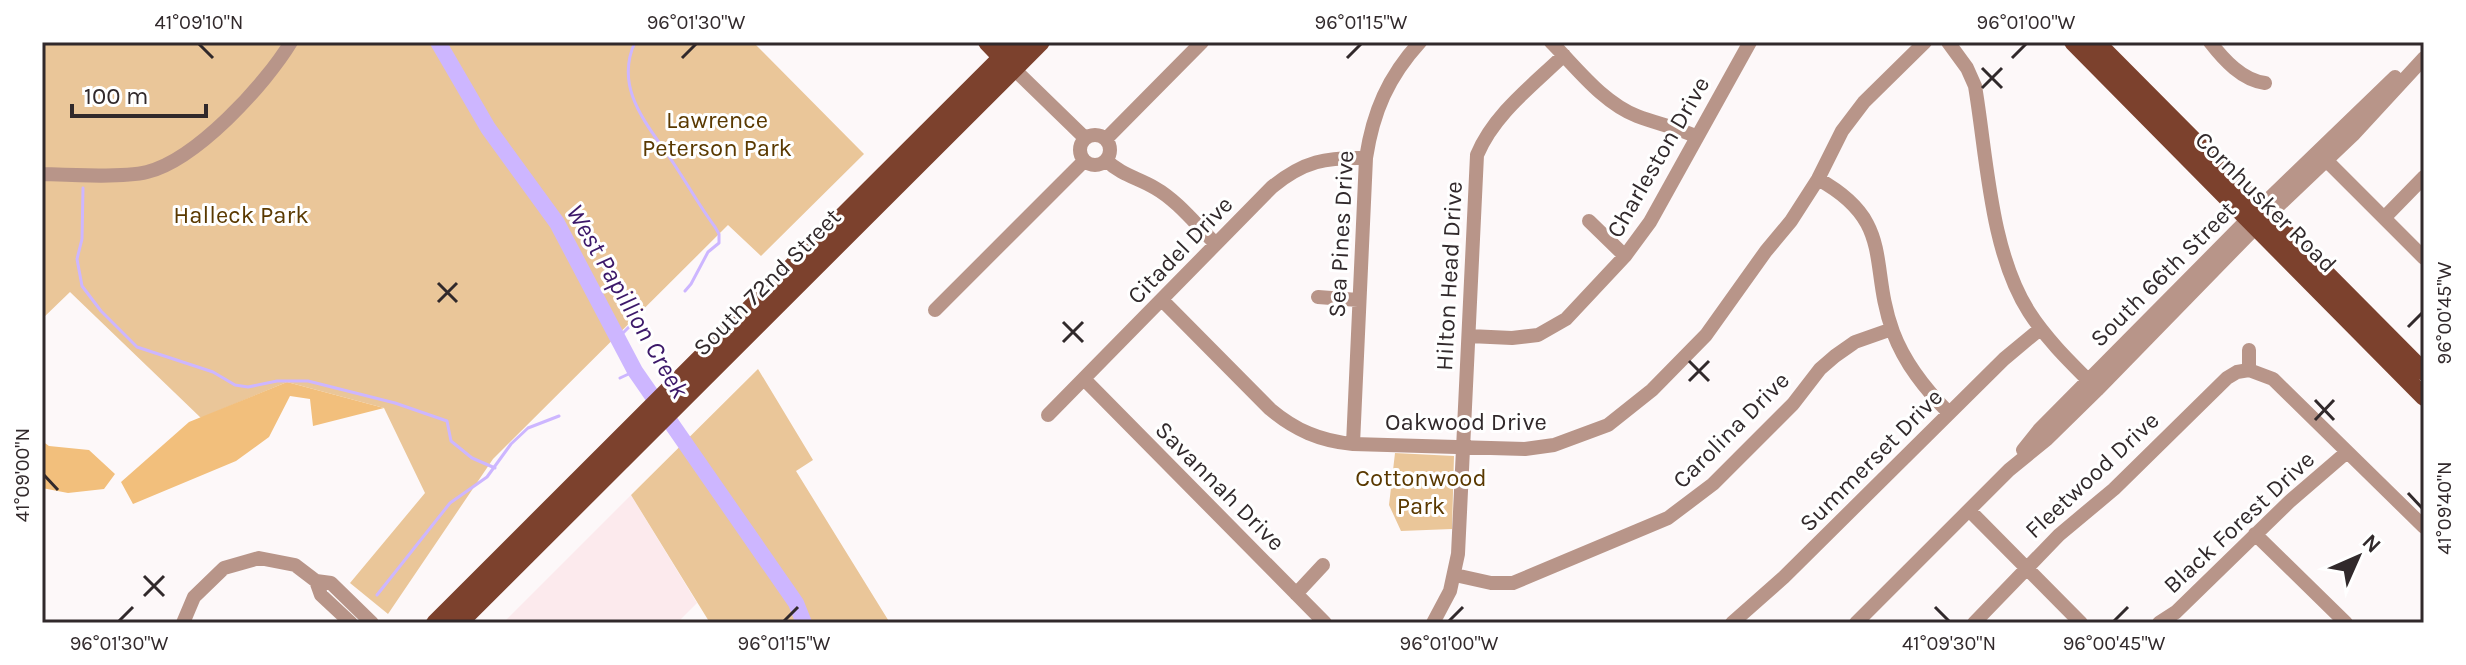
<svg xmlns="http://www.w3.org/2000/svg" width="2466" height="665" font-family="Karla,sans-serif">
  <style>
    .built { fill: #fceaed }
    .green { fill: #eac699 }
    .forest { fill: #f2bf7c }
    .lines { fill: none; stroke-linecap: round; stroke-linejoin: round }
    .stream { stroke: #cdb6ff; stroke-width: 3 }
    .river { stroke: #cdb6ff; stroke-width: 16 }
    .minor { stroke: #b89589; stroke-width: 14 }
    .major { stroke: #7c412d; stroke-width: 18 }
    .ticks { fill: none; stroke: #31292b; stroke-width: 3 }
    .labels { text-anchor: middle; stroke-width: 6; stroke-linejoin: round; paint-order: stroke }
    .park-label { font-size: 24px; fill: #5a3901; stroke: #fff }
    .street-label { font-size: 24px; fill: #31292b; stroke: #fff }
    .water-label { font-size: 26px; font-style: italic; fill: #3c1869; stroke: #fff }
    .neatline { fill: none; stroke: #31292b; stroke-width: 3 }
    .ticks-label { font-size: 20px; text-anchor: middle; fill: #31292b }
  </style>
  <rect width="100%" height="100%" fill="#fdf8f9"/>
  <path class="built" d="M 631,495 L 697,603 L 677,623 L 503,623 Z"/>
  <path class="green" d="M 42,42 L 753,42 L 864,154 L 761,256 L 728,225 L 493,459 L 388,614 L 350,583 L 425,493 L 384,408 L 287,382 L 201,418 L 70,292 L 42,319 Z
    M 758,369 L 813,460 L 796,471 L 890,623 L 710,623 L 631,495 Z
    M 1395,453 L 1454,456 L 1452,529 L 1401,531 L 1389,505 Z"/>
  <path class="forest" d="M 287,382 L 384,408 L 313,426 L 310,399 L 290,396 L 269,437 L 236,461 L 133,504 L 121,482 L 189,422 Z
    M 42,441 L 49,446 L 89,450 L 115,474 L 104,489 L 68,493 L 42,488 Z"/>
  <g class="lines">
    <path class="stream" d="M 635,42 C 613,90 649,126 674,164 C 688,185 700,207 715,227 L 719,234 L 719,243 L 708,252 L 691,284 L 685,291
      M 83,188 L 82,239 L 77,259 L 82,286 L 101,311 L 137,347 L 213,372 L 235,385 L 248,387 L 277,381 L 308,381 L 395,403 L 447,421 L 451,441 L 472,458 L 495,468
      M 619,337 L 630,326
      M 620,378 L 635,371
      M 377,595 L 450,503 L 487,477 L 511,444 L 528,428 L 559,416"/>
    <path class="river" d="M 438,42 L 488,128 L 557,223 L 635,371 L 796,603 L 804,623"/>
    <path class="minor" d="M 1551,42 C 1577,68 1602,102 1637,116 C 1657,124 1678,127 1697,137
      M 1948,42 L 1967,68 L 1975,86 C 1987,157 1990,251 2029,312 C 2047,340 2071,363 2094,386
      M 2210,42 C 2224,60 2242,80 2265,83
      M 1014,69 L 1085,138
      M1080 150a15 15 0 1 1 30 0a15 15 0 1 1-30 0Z
      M 1106,139 L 1202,42
      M 2321,155 L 2424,258
      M 1106,160 C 1121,175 1138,178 1155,188 C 1178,201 1197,226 1216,244
      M 42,174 C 69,175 123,178 147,172 C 196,160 265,85 291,42
      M 1818,179 C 1896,222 1868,264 1893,332 C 1905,364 1925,389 1949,413
      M 2384,218 L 2424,177
      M 1589,221 L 1625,256
      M 1318,297 L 1358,300
      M 1162,300 L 1270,409 C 1295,430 1320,441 1353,444 L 1525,449 L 1554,445 L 1608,425 L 1652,390 L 1706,335 L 1766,251 L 1791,221 L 1818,179 L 1842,131 L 1864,102 L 1925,42
      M 935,310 L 1084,161
      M 1469,336 L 1512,338 L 1538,335 L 1566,319 L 1625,256 L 1650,222 L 1750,42
      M 2249,370 L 2249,350
      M 1084,379 L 1325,623
      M 1048,415 L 1272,187 C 1304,161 1326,157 1366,158
      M 1353,444 L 1366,158 C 1373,112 1388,77 1420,42
      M 2023,450 L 2039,430 L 2249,218 L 2395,77
      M 1969,510 L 2081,623
      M 2255,534 L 2346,623
      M 1455,575 L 1491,583 L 1513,583 L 1668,518 L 1713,484 L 1793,404 L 1820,369 L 1835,356 L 1855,342 L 1892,329
      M 316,581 L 321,595 L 351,623
      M 1296,594 L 1323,565
      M 183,623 L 194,597 L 224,568 L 259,558 L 295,565 L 316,581 L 331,583 L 372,623
      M 1433,623 L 1450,591 L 1458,554 L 1477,155 C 1494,114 1533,85 1564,55
      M 1732,623 L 1784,577 L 2004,359 L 2040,329
      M 1856,623 L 2009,470 L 2047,439 L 2097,390 L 2257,226 L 2353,135 L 2424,58
      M 1974,623 L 2059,535 L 2114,489 L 2227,378 L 2237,372 L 2249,370 L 2273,379 L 2424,527
      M 2159,623 L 2176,612 L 2289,502 L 2347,452"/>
    <path class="major" d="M 987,42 L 1010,66
      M 2073,42 L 2424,397
      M 2096,42 L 2424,372
      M 435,623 L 1017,42
      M 459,623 L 1041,42"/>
  </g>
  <path class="ticks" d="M 199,44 L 213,58M 682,58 L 696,44M 1347,58 L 1361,44M 2012,58 L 2026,44M 1982,68 L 2002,88M 1982,88 L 2002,68M 438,283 L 457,302M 438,302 L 457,283M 1063,322 L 1083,342M 2408,327 L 2422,313M 1063,342 L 1083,322M 1689,361 L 1709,381M 1689,381 L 1709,361M 2315,400 L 2334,420M 2315,420 L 2334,400M 44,475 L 58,490M 2408,493 L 2422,508M 144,576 L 164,596M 144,596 L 164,576M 1935,607 L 1949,621M 119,621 L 133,607M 784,621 L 798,607M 1449,621 L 1463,607M 2114,621 L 2128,607"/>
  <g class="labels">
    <g class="park-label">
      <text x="717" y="128">Lawrence<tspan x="717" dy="28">Peterson Park</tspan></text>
      <text x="241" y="223">Halleck Park</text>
      <text x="1421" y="486">Cottonwood<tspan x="1421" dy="28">Park</tspan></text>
    </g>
    <g class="street-label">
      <text transform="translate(1658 157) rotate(-60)" y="8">Charleston Drive</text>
      <text transform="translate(2266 202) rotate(45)" y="8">Cornhusker Road</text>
      <text transform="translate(1341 234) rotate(-87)" y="8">Sea Pines Drive</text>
      <text transform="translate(1180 250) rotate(-46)" y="8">Citadel Drive</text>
      <text transform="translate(2163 274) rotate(-45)" y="8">South 66th Street</text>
      <text transform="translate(1449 276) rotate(-87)" y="8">Hilton Head Drive</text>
      <text transform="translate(767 282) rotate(-45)" y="8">South 72nd Street</text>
      <text x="1466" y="430">Oakwood Drive</text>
      <text transform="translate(1731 430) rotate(-45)" y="8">Carolina Drive</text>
      <text transform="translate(1871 460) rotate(-45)" y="8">Summerset Drive</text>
      <text transform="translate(2092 475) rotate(-43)" y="8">Fleetwood Drive</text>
      <text transform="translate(1220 486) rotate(45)" y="8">Savannah Drive</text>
      <text transform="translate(2239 522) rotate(-43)" y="8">Black Forest Drive</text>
    </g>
    <g class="water-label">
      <text transform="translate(628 301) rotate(60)" y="9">West Papillion Creek</text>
    </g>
  </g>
  <rect width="2466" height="665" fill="none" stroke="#ffffff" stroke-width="88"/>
  <g transform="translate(2358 557) rotate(45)" stroke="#ffffff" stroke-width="6" paint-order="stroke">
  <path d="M0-6L14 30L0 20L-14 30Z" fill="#31292b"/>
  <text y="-12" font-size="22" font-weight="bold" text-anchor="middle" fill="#31292b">N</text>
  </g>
  <path d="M72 104v12h134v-12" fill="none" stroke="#31292b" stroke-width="4"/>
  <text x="84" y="104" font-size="24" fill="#31292b" stroke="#ffffff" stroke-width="6" paint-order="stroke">100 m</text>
  <rect x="44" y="44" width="2378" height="577" class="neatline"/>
  <g class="ticks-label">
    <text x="199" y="29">41°09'10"N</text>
    <text x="696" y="29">96°01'30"W</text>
    <text x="1361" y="29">96°01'15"W</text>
    <text x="2026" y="29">96°01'00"W</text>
    <text transform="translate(2444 313) rotate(-90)" y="7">96°00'45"W</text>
    <text transform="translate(22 475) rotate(-90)" y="7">41°09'00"N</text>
    <text transform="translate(2444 508) rotate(-90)" y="7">41°09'40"N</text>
    <text x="119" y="650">96°01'30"W</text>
    <text x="784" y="650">96°01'15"W</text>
    <text x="1449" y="650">96°01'00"W</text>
    <text x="1949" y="650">41°09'30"N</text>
    <text x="2114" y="650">96°00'45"W</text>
  </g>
</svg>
